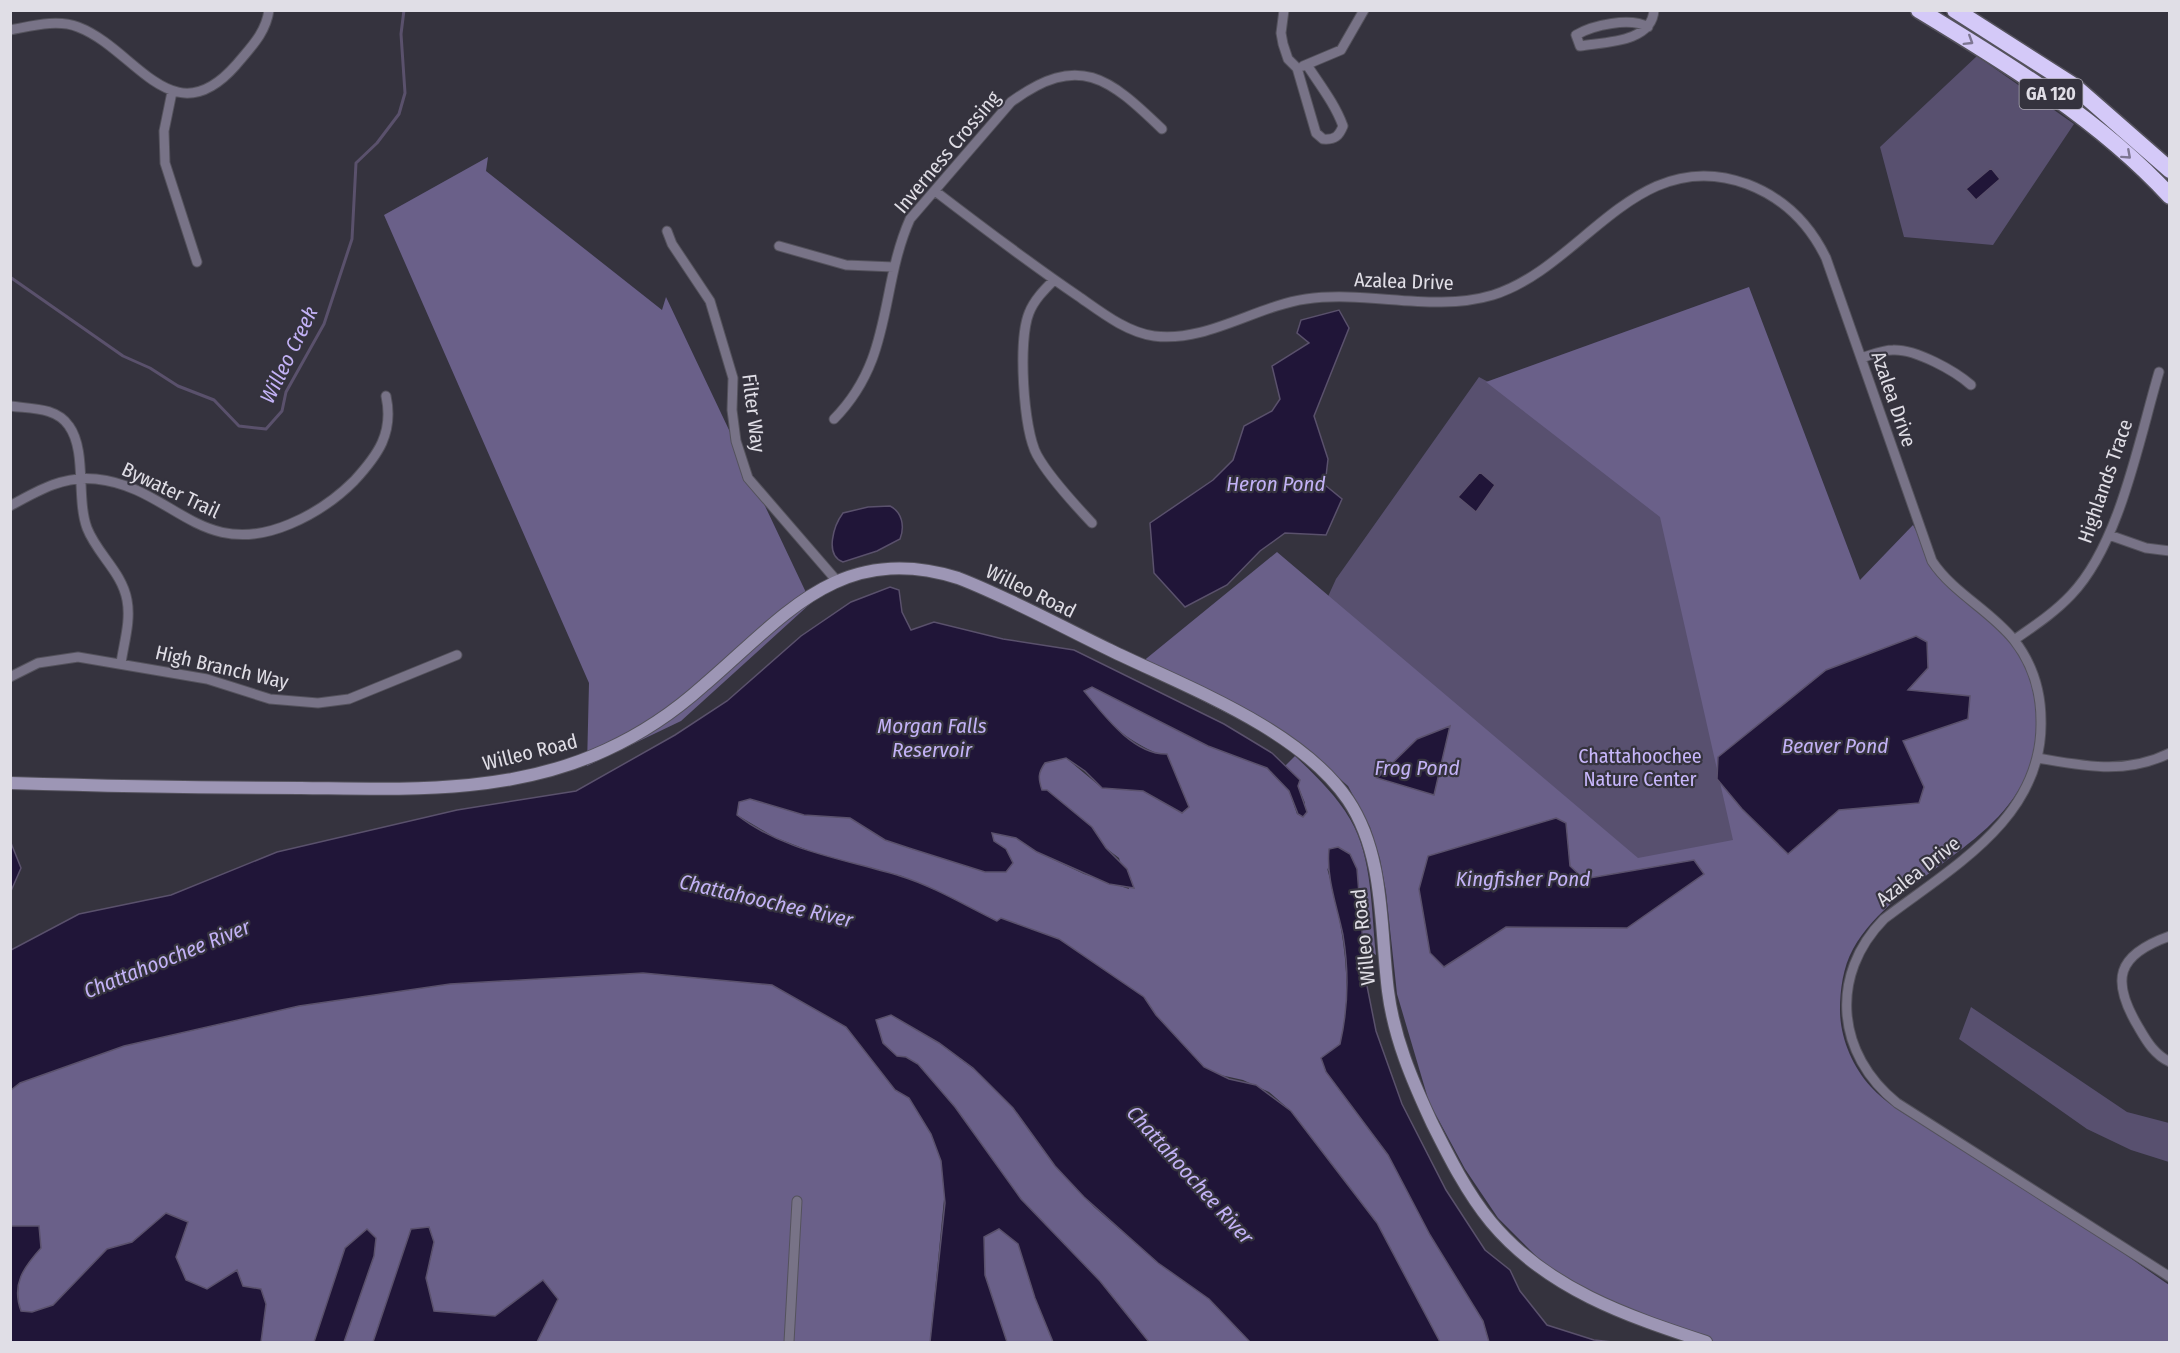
<svg xmlns="http://www.w3.org/2000/svg" width="2180" height="1353" font-family="'Fira Sans Condensed',sans-serif">
  <style>
    .green { fill: #58506f }
    .forest { fill: #6a6089 }
    .water { fill: #201538; stroke: #5a516c; stroke-width: 1.5 }
    .lines { fill: none; stroke-linecap: round; stroke-linejoin: round }
    .stream { stroke: #5a516c; stroke-width: 3 }
    .street-casing { stroke: #54525c; stroke-width: 11 }
    .secondary-casing { stroke: #54525c; stroke-width: 14 }
    .highway-casing { stroke: #54525c; stroke-width: 19 }
    .street { stroke: #787387; stroke-width: 9 }
    .secondary { stroke: #9d96b5; stroke-width: 12 }
    .highway { stroke: #d4c9f8; stroke-width: 16 }
    .oneway { stroke: #7d7692 }
    .labels { text-anchor: middle; stroke-width: 4.5; stroke-linejoin: round; paint-order: stroke }
    .shield { fill: #35333e; stroke: #adabb4; stroke-width: 1.5 }
    .shield-label { font-size: 18px; font-weight: bold; fill: #e0dee6 }
    .street-label { font-size: 20px; fill: #e0dee6; stroke: #35333e }
    .park-label { font-size: 20px; fill: #c8b7fb; stroke: #35333e }
    .water-label { font-size: 21px; font-style: italic; fill: #c3b2f6; stroke: #35333e }
  </style>
  <rect width="100%" height="100%" fill="#35333e"/>
  <path class="green" d="M 1977,56 L 2074,124 L 1993,245 L 1904,237 L 1880,147 Z
    M 1479,377 L 1998,655 L 1870,912 L 1382,833 L 1350,771 L 1272,719 L 1336,579 Z
    M 1971,1007 L 2127,1112 L 2169,1123 L 2169,1162 L 2131,1150 L 2087,1129 L 1959,1039 Z"/>
  <path class="forest" d="M 488,157 L 486,171 L 662,310 L 666,297 L 811,603 L 681,721 L 587,766 L 589,683 L 384,215 Z
    M 1749,287 L 1860,580 L 1913,525 C 1922,541 1929,561 1940,576 C 1954,596 1977,609 1996,624 C 2019,643 2031,674 2035,702 C 2052,839 1906,857 1853,949 C 1843,967 1840,990 1840,1010 C 1840,1037 1852,1066 1871,1087 C 1899,1117 1938,1130 1973,1151 C 2040,1193 2104,1240 2169,1285 L 2169,1342 L 1714,1342 L 1600,1306 L 1539,1259 L 1498,1218 L 1465,1169 L 1429,1102 L 1397,994 L 1386,892 L 1380,859 L 1370,827 L 1348,786 L 1319,760 L 1136,667 L 1277,552 L 1638,858 L 1733,840 L 1660,517 L 1486,382 Z
    M 1092,687 L 1208,746 L 1267,768 L 1289,791 L 1297,814 L 1303,817 L 1305,803 L 1298,786 L 1300,780 L 1285,766 L 1295,756 C 1315,775 1336,795 1350,819 C 1373,858 1371,911 1376,955 L 1362,947 L 1360,922 L 1327,868 C 1343,926 1354,985 1340,1045 L 1322,1059 L 1326,1072 L 1388,1155 L 1430,1235 L 1483,1321 L 1489,1342 L 1440,1342 L 1377,1223 L 1291,1111 L 1269,1092 L 1243,1080 L 1216,1074 L 1204,1067 L 1156,1015 L 1144,997 L 1059,939 L 997,921 L 902,876 L 823,856 L 774,837 L 737,815 L 739,802 L 750,799 L 804,815 L 850,818 L 885,840 L 985,872 L 1006,849 L 994,841 L 991,833 L 1016,838 L 1037,852 L 1084,874 L 1129,889 L 1119,858 L 1106,848 L 1092,827 L 1047,791 L 1042,790 C 1038,778 1038,773 1045,763 L 1066,758 L 1102,788 L 1143,791 L 1182,813 L 1161,755 C 1121,738 1110,723 1083,690 Z
    M 643,973 L 772,985 L 846,1027 L 895,1090 L 909,1098 L 931,1134 L 941,1161 L 945,1189 L 930,1342 L 537,1342 L 558,1299 L 495,1316 L 434,1311 L 426,1278 L 434,1242 L 373,1342 L 344,1342 L 374,1256 L 322,1324 L 314,1342 L 261,1342 L 266,1304 L 207,1289 L 185,1280 L 176,1257 L 188,1222 L 166,1213 L 132,1242 L 107,1249 L 53,1305 L 32,1312 L 21,1312 C 11,1284 29,1252 39,1226 L 11,1226 L 10,1090 L 20,1083 L 124,1046 L 299,1006 L 450,984 Z
    M 891,1015 L 939,1043 L 984,1077 L 1013,1108 L 1055,1166 L 1094,1207 L 1158,1263 L 1209,1299 L 1250,1342 L 1149,1342 L 1100,1281 L 1021,1199 L 955,1107 L 906,1057 L 897,1056 L 883,1043 L 875,1020 Z
    M 999,1229 L 1018,1243 L 1035,1298 L 1053,1342 L 1007,1342 L 985,1275 L 984,1237 Z"/>
  <path class="water" d="M 1991,168 L 2000,179 L 1976,200 L 1966,189 Z
    M 1339,310 L 1349,328 L 1314,416 L 1328,459 L 1325,485 L 1342,499 L 1326,535 L 1285,533 L 1260,551 L 1227,585 L 1185,607 L 1154,573 L 1150,523 L 1213,480 L 1233,460 L 1244,426 L 1272,411 L 1280,399 L 1272,366 L 1309,343 L 1297,333 L 1301,320 Z
    M 1480,472 L 1495,485 L 1476,512 L 1458,497 Z
    M 890,506 C 902,512 905,526 900,539 L 877,551 L 843,562 C 824,555 834,525 843,513 L 868,507 Z
    M 890,587 L 899,590 L 902,612 L 911,630 L 934,622 L 1003,639 L 1074,650 L 1224,724 L 1272,753 L 1300,780 L 1298,786 L 1307,812 L 1303,817 L 1298,814 L 1289,791 L 1267,768 L 1208,746 L 1092,687 L 1084,691 C 1103,714 1133,755 1167,754 L 1189,807 L 1182,813 L 1143,791 L 1102,788 L 1085,771 L 1066,758 L 1045,763 C 1038,773 1038,778 1042,790 L 1047,790 L 1092,827 L 1106,848 L 1127,869 L 1134,888 L 1109,884 L 1037,852 L 1016,838 L 992,833 L 994,841 L 1006,849 L 1013,863 L 1006,872 L 985,872 L 909,848 L 885,840 L 850,818 L 804,815 L 750,799 L 739,802 L 737,815 C 783,851 845,859 900,876 C 933,886 966,906 997,921 L 1001,918 L 1059,939 L 1144,997 L 1156,1015 L 1204,1067 L 1229,1079 L 1256,1085 L 1291,1111 L 1377,1223 L 1440,1342 L 1250,1342 L 1209,1299 L 1158,1263 L 1084,1197 L 1055,1166 L 1013,1108 L 973,1068 L 939,1043 L 891,1015 L 876,1020 L 883,1043 L 897,1056 L 906,1057 L 918,1064 L 955,1107 L 1021,1199 L 1100,1281 L 1149,1342 L 1053,1342 L 1035,1298 L 1018,1244 L 999,1229 L 984,1237 L 985,1275 L 1007,1342 L 930,1342 L 945,1203 L 941,1161 L 931,1134 L 909,1098 L 895,1090 L 846,1027 L 772,985 L 643,973 L 450,984 L 299,1006 L 124,1046 L 20,1083 L 11,1090 L 11,950 L 79,914 L 171,895 L 277,852 L 457,810 L 576,791 L 675,735 L 727,701 L 801,636 L 851,602 Z
    M 1916,636 L 1927,642 L 1928,668 L 1908,690 L 1970,696 L 1968,719 L 1903,741 L 1924,787 L 1919,803 L 1839,810 L 1788,854 L 1742,809 L 1717,779 L 1718,757 L 1826,670 Z
    M 1450,726 L 1434,795 L 1377,778 L 1417,739 Z
    M 1556,818 L 1566,823 L 1570,866 L 1584,879 L 1694,860 L 1704,874 L 1627,928 L 1506,927 L 1444,967 L 1430,953 L 1419,889 L 1428,856 Z
    M 11,843 L 21,868 L 11,891 Z
    M 1338,847 L 1350,854 L 1357,869 L 1366,981 L 1376,1031 L 1402,1104 L 1446,1190 L 1485,1250 L 1510,1270 L 1520,1291 L 1547,1325 L 1594,1340 L 1613,1342 L 1489,1342 L 1483,1321 L 1430,1235 L 1388,1155 L 1326,1072 L 1321,1058 L 1340,1044 C 1348,1009 1349,971 1343,935 C 1337,906 1326,878 1329,849 Z
    M 166,1213 L 188,1222 L 176,1257 L 186,1280 L 207,1289 L 237,1270 L 243,1286 L 261,1289 L 266,1304 L 261,1342 L 11,1342 L 11,1226 L 39,1226 L 41,1248 C 24,1267 11,1284 21,1311 L 32,1312 L 53,1305 L 107,1249 L 132,1242 Z
    M 429,1227 L 434,1242 L 426,1278 L 434,1311 L 495,1316 L 543,1280 L 558,1299 L 537,1342 L 373,1342 L 411,1229 Z
    M 367,1229 L 376,1238 L 374,1256 L 344,1342 L 314,1342 L 345,1248 Z"/>
  <g class="lines">
    <path class="stream" d="M 10,277 L 123,356 L 150,368 L 178,386 L 214,400 L 239,426 L 266,429 L 282,411 L 286,392 L 324,324 L 352,239 L 356,163 L 377,143 L 399,114 L 405,93 L 401,34 L 404,10"/>
    <g class="street-casing">
      <path id="street" d="M 1284,10 L 1281,33 L 1283,44 L 1288,59 L 1297,68 L 1316,133 L 1323,139 C 1335,140 1339,136 1343,126 C 1335,104 1320,85 1307,65
        M 1648,27 C 1630,17 1593,25 1576,35 L 1580,46 C 1603,42 1652,43 1654,10
        M 10,30 C 32,26 57,19 78,27 C 136,49 172,138 236,65 C 250,48 266,33 269,10
        M 1303,66 L 1341,50 L 1364,10
        M 172,92 L 164,131 L 165,163 L 197,262
        M 935,191 C 982,227 1029,263 1078,296 C 1101,312 1126,332 1154,336 C 1206,343 1256,306 1306,299 C 1368,290 1433,313 1493,295 C 1583,267 1636,143 1747,184 C 1784,198 1809,223 1826,258 L 1932,561 C 1953,593 1990,610 2014,640 C 2032,663 2041,691 2041,721 C 2043,818 1952,867 1884,919 C 1829,975 1836,1054 1897,1103 L 2170,1277
        M 667,231 L 672,244 L 710,301 L 733,378 L 732,410 L 736,441 L 748,478 L 837,581
        M 779,246 L 846,265 L 894,267
        M 1054,280 C 1044,290 1034,300 1029,313 C 1018,340 1023,429 1037,455 C 1048,475 1076,506 1092,523
        M 1861,358 C 1871,355 1883,350 1893,350 C 1916,349 1955,371 1971,385
        M 10,406 C 31,409 56,407 69,426 C 87,451 76,498 87,528 C 97,554 122,572 127,600 C 131,621 124,642 121,663
        M 834,419 C 894,358 879,289 910,219 L 1011,102 C 1079,52 1109,78 1162,129
        M 10,506 C 37,491 64,475 96,479 C 173,487 200,562 290,524 C 314,514 336,499 354,481 C 378,455 394,433 386,396
        M 2109,535 L 2146,548 L 2170,551
        M 2014,640 C 2034,626 2054,613 2071,595 C 2120,544 2139,439 2159,372
        M 10,677 L 38,663 L 78,657 L 207,679 L 270,699 L 318,703 L 349,699 L 457,655
        M 2038,758 C 2085,766 2125,775 2170,753
        M 2170,936 C 2116,955 2110,980 2139,1028 C 2147,1042 2155,1055 2170,1062
        M 789,1342 L 797,1201"/>
    </g>
    <g class="secondary-casing">
      <path id="secondary" d="M 10,783 C 107,786 204,788 301,788 C 404,789 509,795 606,750 C 641,734 674,712 703,686 C 784,617 839,541 958,578 C 1010,598 1060,626 1110,650 C 1186,687 1300,729 1348,800 C 1385,855 1380,928 1388,991 C 1394,1038 1412,1080 1432,1123 C 1449,1157 1467,1193 1491,1222 C 1547,1289 1627,1316 1706,1342"/>
    </g>
    <g class="highway-casing">
      <path id="highway" d="M 1919,10 C 2008,64 2099,119 2170,196
        M 1955,10 L 2074,86 L 2170,170"/>
    </g>
    <use href="#street" class="street"/>
    <use href="#secondary" class="secondary"/>
    <use href="#highway" class="highway"/>
  </g>
  <defs><path id="oneway-chevron" d="M-2-3.5L2.5 0L-2 3.5" fill="none" stroke-width="1.6" stroke-linecap="round" stroke-linejoin="round" transform="scale(1.5)"/></defs>
  <g class="oneway">
    <use href="#oneway-chevron" transform="translate(1969 41) rotate(32)"/>
    <use href="#oneway-chevron" transform="translate(2127 155) rotate(42)"/>
  </g>
  <g class="labels">
    <rect class="shield" x="2019.5" y="79" width="63" height="30" rx="4.5"/>
    <g class="shield-label">
      <text x="2051" y="100">GA 120</text>
    </g>
    <g class="street-label">
      <text transform="translate(947 152) rotate(-50)" y="7">Inverness Crossing</text>
      <text transform="translate(1404 281) rotate(2)" y="7">Azalea Drive</text>
      <text transform="translate(1894 399) rotate(71)" y="7">Azalea Drive</text>
      <text transform="translate(754 413) rotate(83)" y="7">Filter Way</text>
      <text transform="translate(2105 481) rotate(-71)" y="7">Highlands Trace</text>
      <text transform="translate(171 490) rotate(25)" y="7">Bywater Trail</text>
      <text transform="translate(1031 591) rotate(26)" y="7">Willeo Road</text>
      <text transform="translate(222 667) rotate(13)" y="7">High Branch Way</text>
      <text transform="translate(530 752) rotate(-14)" y="7">Willeo Road</text>
      <text transform="translate(1918 871) rotate(-38)" y="7">Azalea Drive</text>
      <text transform="translate(1363 937) rotate(-96)" y="7">Willeo Road</text>
    </g>
    <g class="park-label">
      <text x="1640" y="763">Chattahoochee<tspan x="1640" dy="23">Nature Center</tspan></text>
    </g>
    <g class="water-label">
      <text transform="translate(289 355) rotate(-64)" y="7">Willeo Creek</text>
      <text x="1276" y="491">Heron Pond</text>
      <text x="932" y="733">Morgan Falls<tspan x="932" dy="24">Reservoir</tspan></text>
      <text x="1835" y="753">Beaver Pond</text>
      <text x="1417" y="775">Frog Pond</text>
      <text x="1523" y="886">Kingfisher Pond</text>
      <text transform="translate(766 901) rotate(13)" y="7">Chattahoochee River</text>
      <text transform="translate(167 959) rotate(-22)" y="7">Chattahoochee River</text>
      <text transform="translate(1190 1175) rotate(48)" y="7">Chattahoochee River</text>
    </g>
  </g>
  <rect width="2180" height="1353" fill="none" stroke="#e0dee6" stroke-width="24"/>
</svg>
